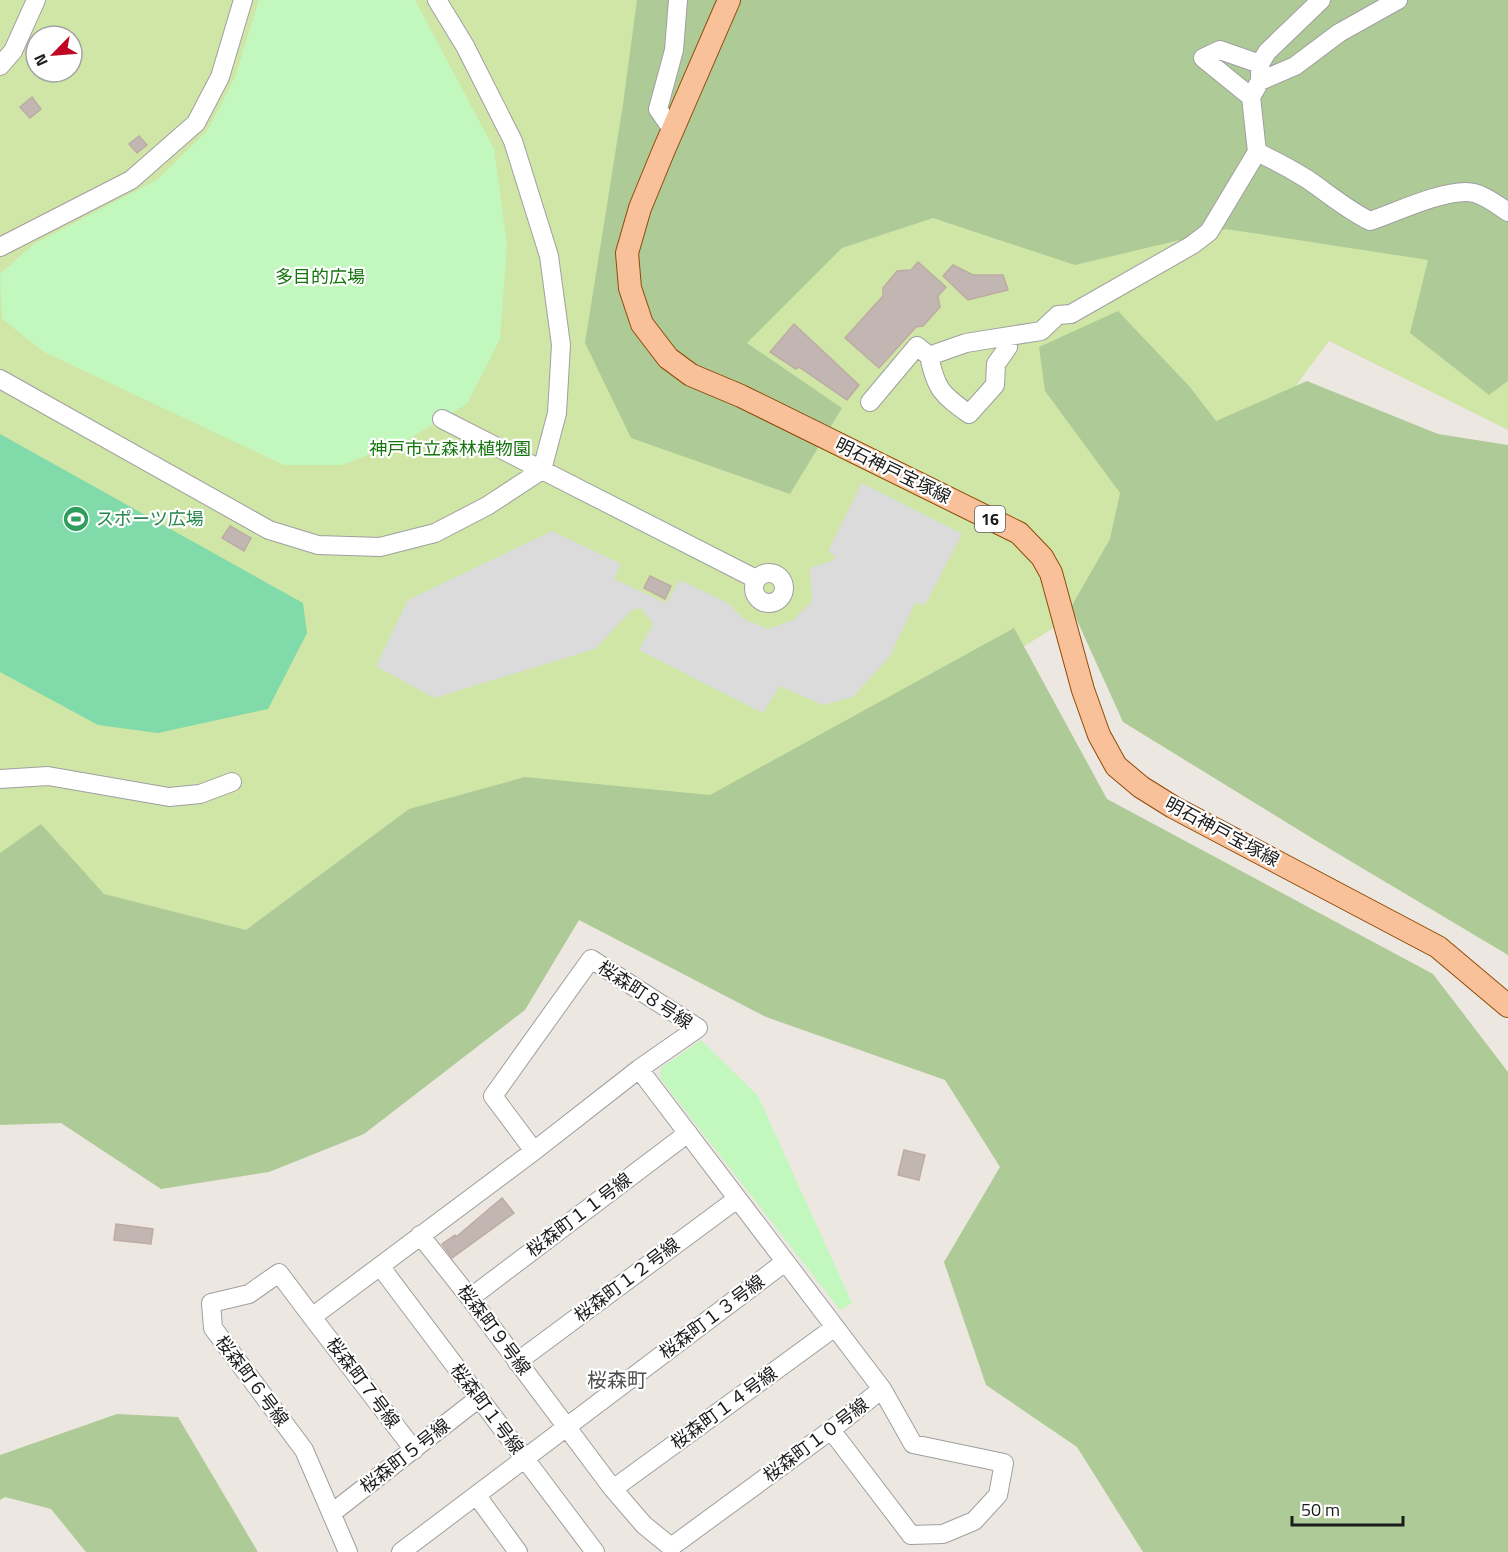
<svg xmlns="http://www.w3.org/2000/svg" width="1508" height="1552" font-family="'Titillium Web','Noto Sans JP',sans-serif">
  <style>
    .grass { fill: #d0e6a7; fill-rule: evenodd }
    .forest { fill: #aecb97 }
    .park { fill: #c2f7be }
    .pitch { fill: #80daaa }
    .parking { fill: #dbdbdb }
    .building { fill: #c1b6b1; stroke: #beaba4; stroke-width: 1.5 }
    .lines { fill: none; stroke-linecap: round; stroke-linejoin: round }
    .minor-casing { stroke: #9f9f9f; stroke-width: 20 }
    .major-casing { stroke: #8e4b04; stroke-width: 24 }
    .minor { stroke: #fff; stroke-width: 18 }
    .major { stroke: #f9c19a; stroke-width: 22 }
    .labels { text-anchor: middle; stroke-width: 4.5; stroke-linejoin: round; paint-order: stroke }
    .shield { fill: #fff; stroke: #5f5f5f; stroke-width: 1.5 }
    .shield-label { font-size: 16px; font-weight: bold; fill: #1b1b1b }
    .park-label { font-size: 18px; fill: #15750e; stroke: #fff }
    .street-label { font-size: 18px; fill: #1b1b1b; stroke: #fff }
    .leisure-label { font-size: 18px; fill: #27864d; stroke: #fff; text-anchor: start }
    .neighbourhood-label { font-size: 20px; fill: #4e4e4e; stroke: #fff }
  </style>
  <rect width="100%" height="100%" fill="#ede7e1"/>
  <path class="grass" d="M 0,0 L 1508,0 L 1508,430 L 1329,341 L 1171,554 L 727,833 L 0,1001 ZM 36,36 L 72,36 L 72,72 L 36,72 Z"/>
  <path class="forest" d="M 637,0 L 1508,0 L 1508,381 L 1489,395 L 1410,333 L 1428,260 L 1226,229 L 1075,265 L 933,218 L 842,248 L 747,343 L 842,408 L 790,494 L 631,438 L 585,343 L 623,104 Z
    M 1118,311 L 1190,387 L 1216,421 L 1307,381 L 1438,434 L 1508,445 L 1508,955 L 1315,840 L 1123,722 L 1071,607 L 1110,539 L 1120,493 L 1045,391 L 1039,347 Z
    M 1014,628 L 1107,799 L 1433,974 L 1508,1072 L 1508,1552 L 1143,1552 L 1077,1447 L 986,1385 L 944,1262 L 1000,1167 L 945,1080 L 766,1017 L 579,920 L 525,1010 L 364,1134 L 269,1172 L 161,1189 L 61,1123 L 0,1125 L 0,853 L 41,824 L 104,894 L 246,930 L 409,809 L 525,777 L 710,795 Z
    M 117,1414 L 178,1417 L 258,1552 L 86,1552 L 51,1509 L 5,1497 L 0,1500 L 0,1455 Z"/>
  <path class="park" d="M 259,0 L 415,0 L 494,149 L 507,245 L 500,339 L 467,404 L 407,440 L 342,465 L 284,465 L 44,352 L 2,319 L 0,274 L 34,244 L 157,180 L 208,130 L 235,77 Z
    M 701,1040 L 758,1096 L 852,1303 L 840,1310 L 660,1078 L 661,1068 Z"/>
  <path class="pitch" d="M 0,434 L 303,603 L 307,633 L 268,709 L 158,733 L 98,725 L 0,672 Z"/>
  <path class="parking" d="M 862,483 L 962,534 L 925,605 L 915,603 L 890,656 L 853,697 L 823,705 L 780,686 L 763,713 L 639,650 L 653,624 L 641,608 L 632,610 L 595,649 L 434,698 L 376,666 L 408,600 L 552,531 L 621,564 L 614,579 L 666,603 L 680,580 L 728,603 L 744,619 L 768,629 L 793,620 L 812,601 L 810,568 L 831,561 L 836,557 L 828,551 Z"/>
  <path class="building" d="M 32,97 L 41,109 L 30,118 L 20,107 Z
    M 139,136 L 147,145 L 137,153 L 129,144 Z
    M 918,262 L 946,287 L 938,296 L 940,307 L 923,326 L 916,327 L 879,368 L 845,338 L 883,296 L 883,288 L 897,271 L 911,270 Z
    M 953,265 L 973,275 L 1003,275 L 1008,290 L 968,300 L 943,276 Z
    M 794,324 L 859,385 L 847,400 L 799,367 L 796,369 L 770,352 Z
    M 230,526 L 251,538 L 244,551 L 222,538 Z
    M 650,576 L 671,586 L 665,599 L 644,588 Z
    M 904,1150 L 925,1155 L 919,1180 L 898,1175 Z
    M 502,1198 L 514,1213 L 452,1258 L 442,1244 L 455,1235 L 456,1237 Z
    M 116,1224 L 153,1229 L 151,1244 L 114,1240 Z"/>
  <g class="lines">
    <g class="minor-casing">
      <path id="minor" d="M 0,66 L 13,51 L 36,0
        M 1260,81 L 1295,66 L 1339,33 L 1398,0
        M 1251,97 L 1203,58 L 1220,50 L 1260,64
        M 673,131 L 658,109 L 674,50 L 678,0
        M 1257,152 C 1274,160 1291,169 1307,179 C 1329,194 1346,209 1370,221 C 1397,212 1438,192 1466,192 C 1481,192 1496,204 1508,212
        M 0,247 L 131,180 L 196,123 L 220,77 L 243,0
        M 929,356 C 936,389 941,394 969,414 L 995,385 L 996,364 L 1008,347 L 1003,337
        M 0,379 L 269,530 L 318,545 L 380,547 L 435,533 L 487,506 L 542,470 L 557,413 L 561,345 L 549,256 L 513,141 L 465,46 L 437,0
        M 870,402 L 917,346 L 929,356 L 966,343 L 1041,331 L 1058,315 L 1071,314 L 1192,245 L 1209,232 L 1257,152 L 1251,97 L 1260,81 L 1260,64 L 1267,52 L 1321,0
        M 442,419 L 756,579
        M754 588a15 15 0 1 1 30 0a15 15 0 1 1-30 0Z
        M 0,779 L 48,776 L 169,797 L 200,794 L 232,782
        M 420,1235 L 470,1298 L 613,1489 L 644,1525 L 671,1547 L 831,1430 L 882,1389 L 639,1069
        M 380,1266 L 595,1552
        M 470,1298 L 688,1133
        M 312,1317 L 414,1450
        M 517,1362 L 737,1199
        M 831,1430 L 911,1535 L 943,1534 L 974,1521 L 998,1495 L 1004,1463 L 913,1444 L 882,1389
        M 613,1489 L 835,1327
        M 477,1496 L 518,1552
        M 332,1513 L 479,1398
        M 348,1552 L 304,1450 L 213,1328 L 211,1303 L 249,1294 L 279,1273 L 312,1317 L 534,1151 L 639,1069 L 698,1028 L 591,959 L 493,1096 L 534,1151
        M 401,1552 L 785,1262"/>
    </g>
    <g class="major-casing">
      <path id="major" d="M 729,0 L 663,152 L 640,208 L 627,253 L 630,288 L 642,324 L 668,358 L 691,375 L 741,396 L 1019,533 L 1042,557 L 1051,573 L 1083,690 L 1099,735 L 1116,766 L 1141,787 L 1173,807 L 1438,947 L 1508,1006"/>
    </g>
    <use href="#minor" class="minor"/>
    <use href="#major" class="major"/>
  </g>
  <defs>
    <g id="stadium-disc" transform="scale(1.35)"><circle r="9.5" fill="#2e9e5b" stroke="#fff"/><path d="M0-5a6.5 5 0 1 0 0 10a6.5 5 0 1 0 0-10ZM-3.5-1.8h7v3.6h-7Z" fill="#fff"/></g>
  </defs>
  <g fill-rule="evenodd">
    <use href="#stadium-disc" x="76" y="519"/>
  </g>
  <g class="labels">
    <rect class="shield" x="975" y="506" width="30" height="26" rx="4.5"/>
    <g class="shield-label">
      <text x="990" y="525">16</text>
    </g>
    <g class="park-label">
      <text x="320" y="283">多目的広場</text>
      <text x="450" y="455">神戸市立森林植物園</text>
    </g>
    <g class="street-label">
      <text transform="translate(893 471) rotate(26)" y="6">明石神戸宝塚線</text>
      <text transform="translate(1222 832) rotate(28)" y="6">明石神戸宝塚線</text>
      <text transform="translate(645 995) rotate(33)" y="6">桜森町８号線</text>
      <text transform="translate(579 1215) rotate(-37)" y="6">桜森町１１号線</text>
      <text transform="translate(627 1280) rotate(-37)" y="6">桜森町１２号線</text>
      <text transform="translate(712 1317) rotate(-37)" y="6">桜森町１３号線</text>
      <text transform="translate(494 1330) rotate(53)" y="6">桜森町９号線</text>
      <text transform="translate(252 1381) rotate(53)" y="6">桜森町６号線</text>
      <text transform="translate(363 1383) rotate(53)" y="6">桜森町７号線</text>
      <text transform="translate(724 1408) rotate(-36)" y="6">桜森町１４号線</text>
      <text transform="translate(487 1409) rotate(53)" y="6">桜森町１号線</text>
      <text transform="translate(816 1440) rotate(-37)" y="6">桜森町１０号線</text>
      <text transform="translate(405 1456) rotate(-38)" y="6">桜森町５号線</text>
    </g>
    <g class="leisure-label">
      <text x="96" y="525">スポーツ広場</text>
    </g>
    <g class="neighbourhood-label">
      <text x="617" y="1387">桜森町</text>
    </g>
  </g>
  <g transform="translate(54 54) rotate(245)"><circle r="28" fill="#ffffff" stroke="#a4a4a4" stroke-width="1.5"/>
  <path d="M0-4.5L10 22L0 15L-10 22Z" fill="#c10623"/>
  <text y="-9" font-size="16" font-weight="bold" text-anchor="middle" fill="#1b1b1b">N</text>
  </g>
  <path d="M1292 1516v9h111v-9" fill="none" stroke="#1b1b1b" stroke-width="3"/>
  <text x="1301" y="1516" font-size="18" fill="#1b1b1b" stroke="#ffffff" stroke-width="4.5" paint-order="stroke">50 m</text>
</svg>
